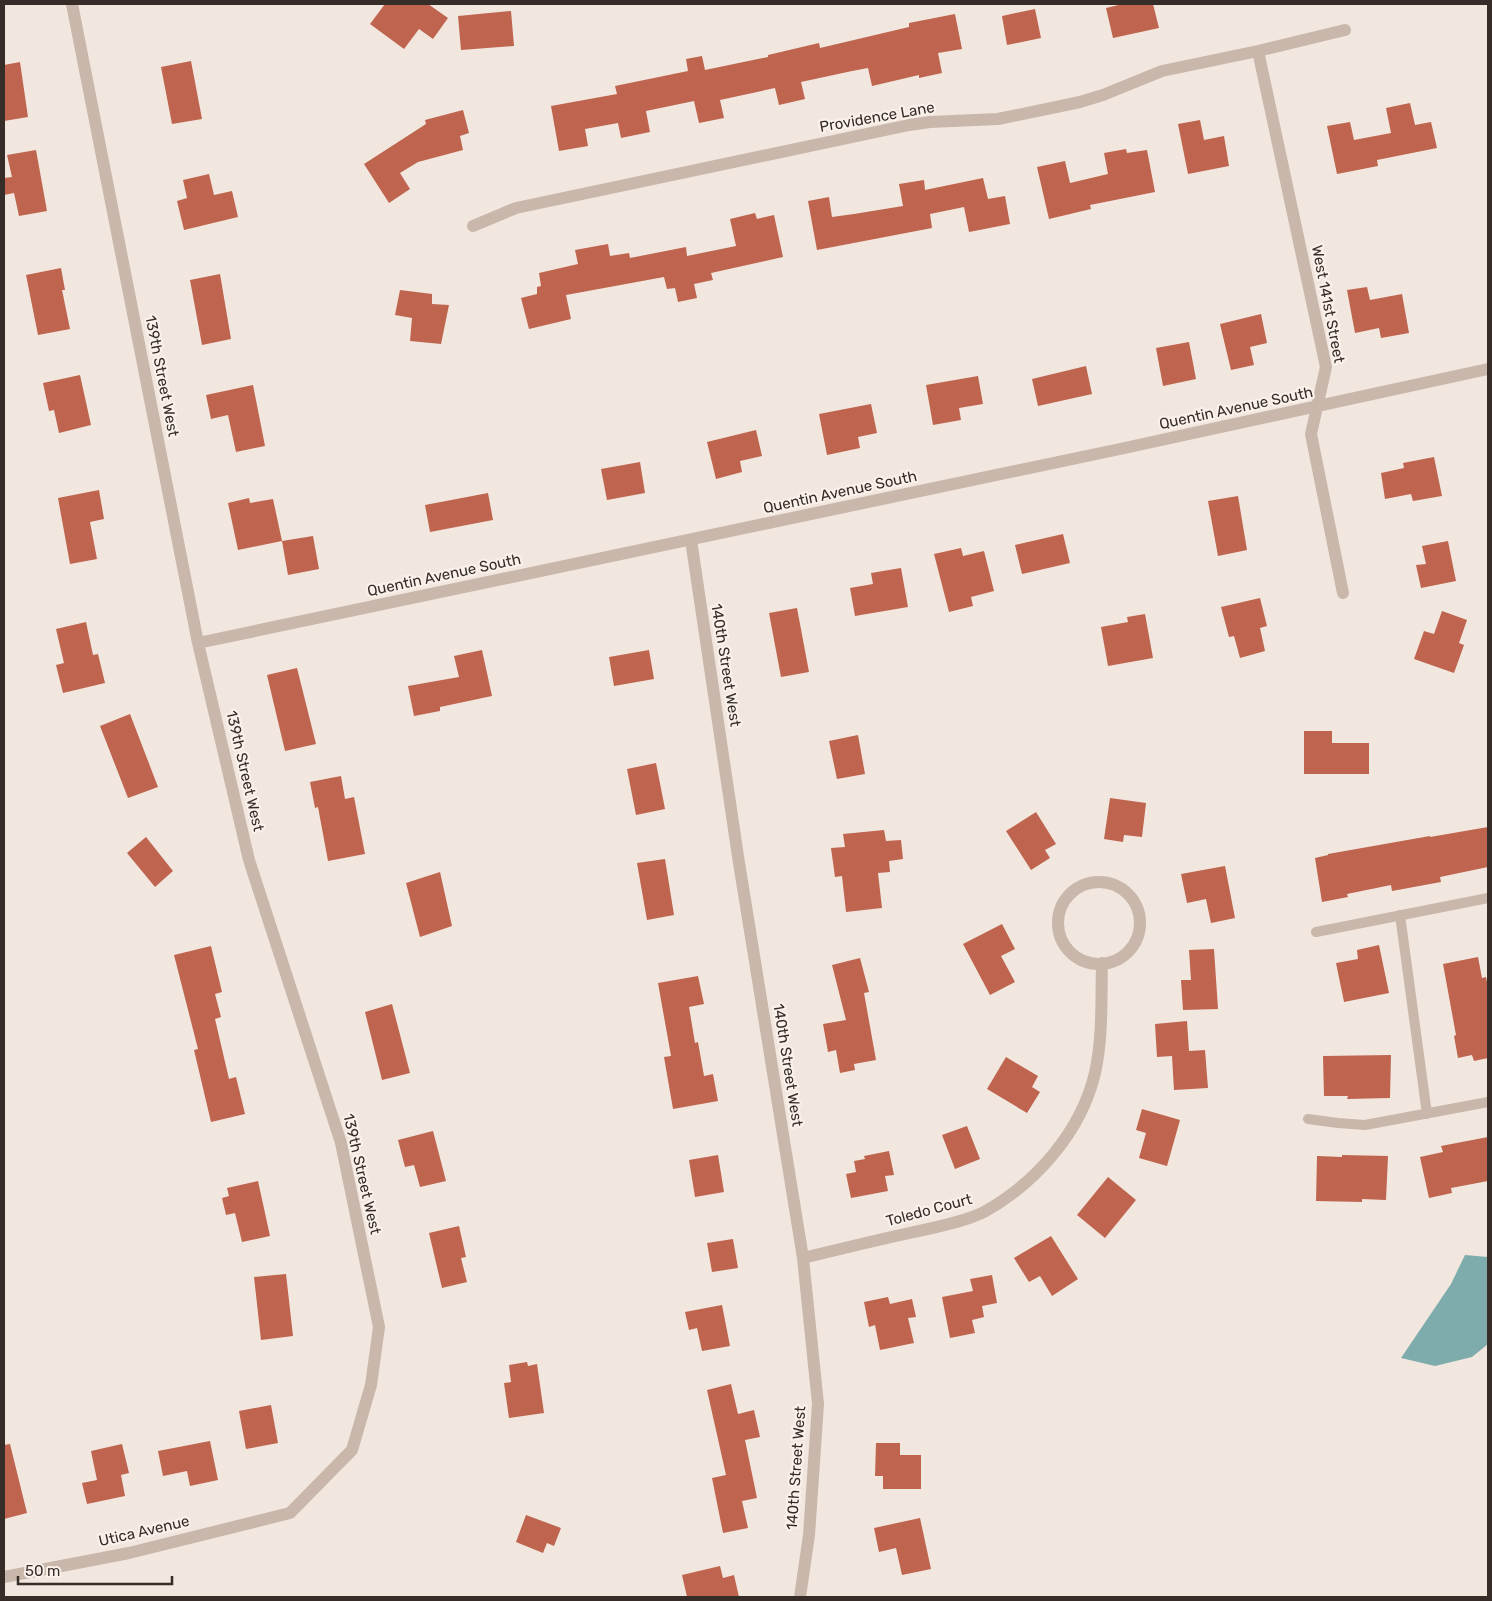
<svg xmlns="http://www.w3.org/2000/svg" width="1492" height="1601" font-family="Rubik,sans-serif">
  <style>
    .water { fill: #7eacac }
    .building { fill: #bf644e }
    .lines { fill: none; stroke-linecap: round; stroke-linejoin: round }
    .lane { stroke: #c8b7aa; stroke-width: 10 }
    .street { stroke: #c8b7aa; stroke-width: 12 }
    .labels { text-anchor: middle; stroke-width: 4.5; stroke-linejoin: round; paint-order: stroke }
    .street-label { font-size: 15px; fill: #362d29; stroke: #f9f1ea }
  </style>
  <rect width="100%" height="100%" fill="#f1e7de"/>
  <path class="water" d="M 1465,1255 L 1488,1257 L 1488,1344 L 1472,1357 L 1435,1366 L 1401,1358 L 1451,1284 Z"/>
  <path class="building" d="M 385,4 L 428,4 L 448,18 L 433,39 L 419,29 L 404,49 L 370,24 Z
    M 1123,4 L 1153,4 L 1159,28 L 1113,38 L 1106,8 Z
    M 1035,9 L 1041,38 L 1007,45 L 1002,16 Z
    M 511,11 L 514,46 L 461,50 L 458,16 Z
    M 955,14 L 962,49 L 938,53 L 942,73 L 919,78 L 919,75 L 872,86 L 868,68 L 852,71 L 801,82 L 805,99 L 779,105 L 775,88 L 720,100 L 724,118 L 699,123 L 694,101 L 646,111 L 650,132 L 621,138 L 618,123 L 585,129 L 588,146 L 559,151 L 551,106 L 617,94 L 615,86 L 688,71 L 686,59 L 702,56 L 705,70 L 768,57 L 768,55 L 819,43 L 820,48 L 909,27 L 909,23 Z
    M 191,61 L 202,119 L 172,124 L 161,67 Z
    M 20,62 L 28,117 L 4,121 L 4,65 Z
    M 1410,103 L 1415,125 L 1431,122 L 1437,148 L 1377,160 L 1378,166 L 1337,174 L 1327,126 L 1350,122 L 1354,140 L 1391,133 L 1386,108 Z
    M 463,110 L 469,133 L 460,136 L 463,150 L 418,162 L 400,173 L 410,189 L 389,203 L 364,164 L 426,124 L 425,120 Z
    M 1200,120 L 1204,140 L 1224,136 L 1229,166 L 1188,174 L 1178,124 Z
    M 1126,149 L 1127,153 L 1147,150 L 1155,192 L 1090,205 L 1091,209 L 1049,219 L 1037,167 L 1065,161 L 1070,183 L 1108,174 L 1104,153 Z
    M 36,150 L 47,211 L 19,216 L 14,193 L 4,195 L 4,178 L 12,177 L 7,155 Z
    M 209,174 L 214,195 L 232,191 L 238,217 L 184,230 L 177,201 L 187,198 L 183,180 Z
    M 983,178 L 988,199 L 1005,196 L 1010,224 L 969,232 L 964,207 L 930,214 L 932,228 L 817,250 L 808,201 L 829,197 L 832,217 L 854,214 L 903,206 L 899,184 L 924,180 L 925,190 Z
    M 755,213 L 757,219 L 774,215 L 783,257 L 711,273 L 713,280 L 694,284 L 697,298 L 678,302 L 675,288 L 667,289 L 664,277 L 566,295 L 571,319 L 529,329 L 521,298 L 537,294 L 537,287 L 541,286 L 539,273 L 578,264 L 575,250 L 608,244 L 610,256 L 629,253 L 630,258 L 686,247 L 687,256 L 736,246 L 730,219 Z
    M 61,268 L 65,290 L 62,290 L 70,329 L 38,335 L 26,275 Z
    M 220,274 L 231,339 L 202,345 L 190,280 Z
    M 1367,287 L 1370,300 L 1402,294 L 1409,333 L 1381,338 L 1379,328 L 1355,333 L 1347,290 Z
    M 400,290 L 432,294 L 432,304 L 449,305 L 441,344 L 410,341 L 412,318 L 395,315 Z
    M 1261,314 L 1267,343 L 1250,347 L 1254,365 L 1231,370 L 1220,324 Z
    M 1189,342 L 1196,379 L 1163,386 L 1156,348 Z
    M 1086,366 L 1092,394 L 1038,406 L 1032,379 Z
    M 80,375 L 91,425 L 59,433 L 54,410 L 49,411 L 43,383 Z
    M 978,376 L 983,404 L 959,408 L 961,420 L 933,425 L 926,385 Z
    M 253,385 L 265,446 L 236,452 L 228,415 L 211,419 L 206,395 Z
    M 871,404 L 877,433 L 858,437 L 860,448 L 827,455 L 819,414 Z
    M 756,430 L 762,456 L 740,461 L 742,472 L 716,479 L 707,442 Z
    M 1434,457 L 1442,496 L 1413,501 L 1411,494 L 1385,499 L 1381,473 L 1404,468 L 1403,463 Z
    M 640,462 L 645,493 L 607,500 L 601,469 Z
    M 99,490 L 104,519 L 90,522 L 97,559 L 70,564 L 58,498 Z
    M 488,493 L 493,520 L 430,532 L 425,505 Z
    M 1238,496 L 1247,550 L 1218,556 L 1208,501 Z
    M 249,498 L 250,503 L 273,499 L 282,541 L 238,550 L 228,503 Z
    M 1063,534 L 1070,563 L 1022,574 L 1015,545 Z
    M 313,536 L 319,569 L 288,575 L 282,541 Z
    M 1448,541 L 1456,581 L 1421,588 L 1416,565 L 1426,564 L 1422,546 Z
    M 961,548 L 963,556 L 984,551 L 994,591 L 971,597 L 973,606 L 949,612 L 934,554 Z
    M 901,568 L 908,607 L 855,616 L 850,588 L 873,584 L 871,573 Z
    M 1260,598 L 1267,626 L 1260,628 L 1265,651 L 1240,658 L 1234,636 L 1229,637 L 1221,607 Z
    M 797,608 L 809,672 L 781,677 L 769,613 Z
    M 1442,611 L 1467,620 L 1459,643 L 1464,645 L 1454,673 L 1414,659 L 1424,631 L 1434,634 Z
    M 1145,614 L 1153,658 L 1108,666 L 1101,627 L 1128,622 L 1127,617 Z
    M 86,622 L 93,655 L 98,654 L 105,683 L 63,693 L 56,665 L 64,663 L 56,629 Z
    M 482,650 L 492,696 L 440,707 L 440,711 L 414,716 L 408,686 L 459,677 L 454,656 Z
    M 649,650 L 654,679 L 614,686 L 609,657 Z
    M 297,668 L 316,744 L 285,751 L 267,675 Z
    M 130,714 L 158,787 L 128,798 L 100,726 Z
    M 1304,731 L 1332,731 L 1332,743 L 1369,743 L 1369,774 L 1304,774 Z
    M 858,735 L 865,774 L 837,779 L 829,741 Z
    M 656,763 L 665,809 L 636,815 L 627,769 Z
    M 341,776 L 345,799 L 354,797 L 365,854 L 328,861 L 318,807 L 315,808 L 310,782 Z
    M 1110,798 L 1146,803 L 1142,837 L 1124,835 L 1123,842 L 1104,839 Z
    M 1036,812 L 1056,844 L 1045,850 L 1050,858 L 1031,870 L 1006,831 Z
    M 1488,827 L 1488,867 L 1440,877 L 1441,882 L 1392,891 L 1391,885 L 1347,894 L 1348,897 L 1322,902 L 1315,858 L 1328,855 L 1328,854 L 1430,836 L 1430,837 Z
    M 884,830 L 886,841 L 901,840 L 903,859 L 889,861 L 890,872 L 878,873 L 882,908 L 846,912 L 842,876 L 835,877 L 831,848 L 845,847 L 843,834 Z
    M 146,837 L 173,871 L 155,887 L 127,853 Z
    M 665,859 L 674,915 L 647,920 L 637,863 Z
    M 1225,866 L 1235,918 L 1211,923 L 1206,899 L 1187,903 L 1181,874 Z
    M 440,872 L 452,926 L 420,937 L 406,883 Z
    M 1002,924 L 1015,949 L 1001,956 L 1015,982 L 990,995 L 963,944 Z
    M 1379,945 L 1389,993 L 1344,1002 L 1336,963 L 1358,959 L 1357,950 Z
    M 211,946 L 222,992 L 215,994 L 221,1017 L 215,1019 L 229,1079 L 236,1077 L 245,1114 L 211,1122 L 194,1050 L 198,1049 L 174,955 Z
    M 1214,949 L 1218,1009 L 1183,1010 L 1181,980 L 1191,980 L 1189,950 Z
    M 1478,957 L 1482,978 L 1486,977 L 1488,987 L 1488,1058 L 1474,1061 L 1472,1055 L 1458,1058 L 1454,1036 L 1456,1035 L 1443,964 Z
    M 860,958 L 869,992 L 864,993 L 876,1060 L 854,1064 L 855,1070 L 840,1073 L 836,1050 L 828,1052 L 823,1024 L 846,1020 L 832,965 Z
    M 698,976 L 704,1004 L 689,1007 L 695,1043 L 698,1042 L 704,1076 L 713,1074 L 718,1101 L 673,1109 L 664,1057 L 671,1056 L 658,983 Z
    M 392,1004 L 410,1073 L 382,1080 L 365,1012 Z
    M 1187,1021 L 1189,1051 L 1205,1050 L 1208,1088 L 1174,1090 L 1172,1056 L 1157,1057 L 1155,1024 Z
    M 1391,1055 L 1390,1098 L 1347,1099 L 1348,1096 L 1324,1096 L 1323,1056 Z
    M 1006,1057 L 1038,1076 L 1032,1087 L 1040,1092 L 1027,1113 L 987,1089 Z
    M 1142,1109 L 1180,1120 L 1167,1166 L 1139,1158 L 1146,1133 L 1136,1130 Z
    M 967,1126 L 980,1159 L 955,1169 L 942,1135 Z
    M 433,1131 L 446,1181 L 420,1187 L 414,1165 L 405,1167 L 398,1140 Z
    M 1488,1137 L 1488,1181 L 1451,1188 L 1452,1193 L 1429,1198 L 1420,1157 L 1443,1152 L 1441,1146 Z
    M 889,1151 L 894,1175 L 885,1176 L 888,1191 L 851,1198 L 846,1174 L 856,1172 L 854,1161 L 865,1159 L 864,1156 Z
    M 718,1155 L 724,1192 L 695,1197 L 689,1160 Z
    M 1342,1155 L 1388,1156 L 1386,1200 L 1362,1199 L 1362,1202 L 1316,1201 L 1317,1156 L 1342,1157 Z
    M 1108,1177 L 1136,1200 L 1105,1238 L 1077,1215 Z
    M 258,1181 L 270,1236 L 242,1242 L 235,1213 L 226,1215 L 222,1198 L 229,1196 L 227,1188 Z
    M 459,1226 L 466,1257 L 461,1258 L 467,1282 L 442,1288 L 429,1233 Z
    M 1051,1236 L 1078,1279 L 1052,1296 L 1040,1276 L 1029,1282 L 1014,1258 Z
    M 733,1239 L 738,1268 L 712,1272 L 707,1243 Z
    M 286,1274 L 293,1336 L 261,1340 L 254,1277 Z
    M 992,1275 L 997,1303 L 982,1306 L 984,1317 L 972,1320 L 975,1333 L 950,1338 L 942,1297 L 973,1291 L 970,1279 Z
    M 888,1297 L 890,1304 L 912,1299 L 916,1317 L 908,1318 L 914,1343 L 880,1350 L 875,1325 L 869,1327 L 864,1302 Z
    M 722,1305 L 730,1346 L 702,1351 L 697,1328 L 689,1330 L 685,1312 Z
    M 527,1362 L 528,1366 L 537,1364 L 544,1413 L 509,1418 L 504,1383 L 511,1382 L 509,1365 Z
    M 731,1384 L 738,1414 L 754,1410 L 760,1437 L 745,1440 L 757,1498 L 742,1501 L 748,1528 L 723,1533 L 712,1478 L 726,1475 L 707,1390 Z
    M 271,1405 L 278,1443 L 246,1449 L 239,1411 Z
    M 210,1441 L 218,1480 L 190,1486 L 187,1471 L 163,1476 L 158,1451 Z
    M 876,1443 L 900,1443 L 900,1455 L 921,1455 L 921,1489 L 883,1489 L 883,1476 L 875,1476 Z
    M 10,1444 L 27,1513 L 4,1519 L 4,1445 Z
    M 122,1444 L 129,1473 L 121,1475 L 125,1496 L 87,1504 L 82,1483 L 97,1480 L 91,1451 Z
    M 526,1515 L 561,1528 L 554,1546 L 547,1543 L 543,1553 L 516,1542 Z
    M 920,1518 L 931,1569 L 902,1575 L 896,1548 L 879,1552 L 874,1528 Z
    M 720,1566 L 723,1578 L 734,1575 L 739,1597 L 687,1597 L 682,1575 Z"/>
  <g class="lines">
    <path class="lane" d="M 1400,915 L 1427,1114
      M 1316,932 L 1488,898
      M 1308,1119 L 1338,1123 L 1365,1125 L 1488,1102"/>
    <path class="street" d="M 1258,51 L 1326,367 L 1311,434 L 1343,593
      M 473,226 L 516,208 L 909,125 L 930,122 L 998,119 L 1080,102 L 1103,95 L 1162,71 L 1258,51 L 1345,30
      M 691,540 L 739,863 L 803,1258 L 818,1404 L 809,1535 L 800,1597
      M 198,643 L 1120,449 L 1488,369
      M1058 923a41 41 0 1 1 82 0a41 41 0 1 1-82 0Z
      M 803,1258 C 840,1249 877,1240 914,1232 C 936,1227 964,1222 984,1212 C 1036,1183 1081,1132 1095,1073 C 1103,1037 1101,999 1102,963
      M 4,1577 L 129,1553 L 290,1513 L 352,1450 L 371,1385 L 379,1327 L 341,1143 L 249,860 L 198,643 L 72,4"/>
  </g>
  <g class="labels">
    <g class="street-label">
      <text transform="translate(877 117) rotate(-10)" y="5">Providence Lane</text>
      <text transform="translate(1328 304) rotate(79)" y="5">West 141st Street</text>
      <text transform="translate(162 376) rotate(79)" y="5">139th Street West</text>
      <text transform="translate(1236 408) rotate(-12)" y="5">Quentin Avenue South</text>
      <text transform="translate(840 492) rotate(-12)" y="5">Quentin Avenue South</text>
      <text transform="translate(444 575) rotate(-12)" y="5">Quentin Avenue South</text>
      <text transform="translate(726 665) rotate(81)" y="5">140th Street West</text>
      <text transform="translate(245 771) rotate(77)" y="5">139th Street West</text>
      <text transform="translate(788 1065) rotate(81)" y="5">140th Street West</text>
      <text transform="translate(362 1174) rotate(77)" y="5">139th Street West</text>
      <text transform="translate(929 1210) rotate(-15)" y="5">Toledo Court</text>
      <text transform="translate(796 1468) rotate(-86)" y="5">140th Street West</text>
      <text transform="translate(144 1531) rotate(-13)" y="5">Utica Avenue</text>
    </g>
  </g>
  <rect width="1492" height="1601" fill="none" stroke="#362d29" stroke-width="10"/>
  <path d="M18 1576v8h154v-8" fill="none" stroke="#362d29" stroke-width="2.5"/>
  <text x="25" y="1576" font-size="15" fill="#362d29" stroke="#f9f1ea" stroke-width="4" paint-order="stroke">50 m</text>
</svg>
